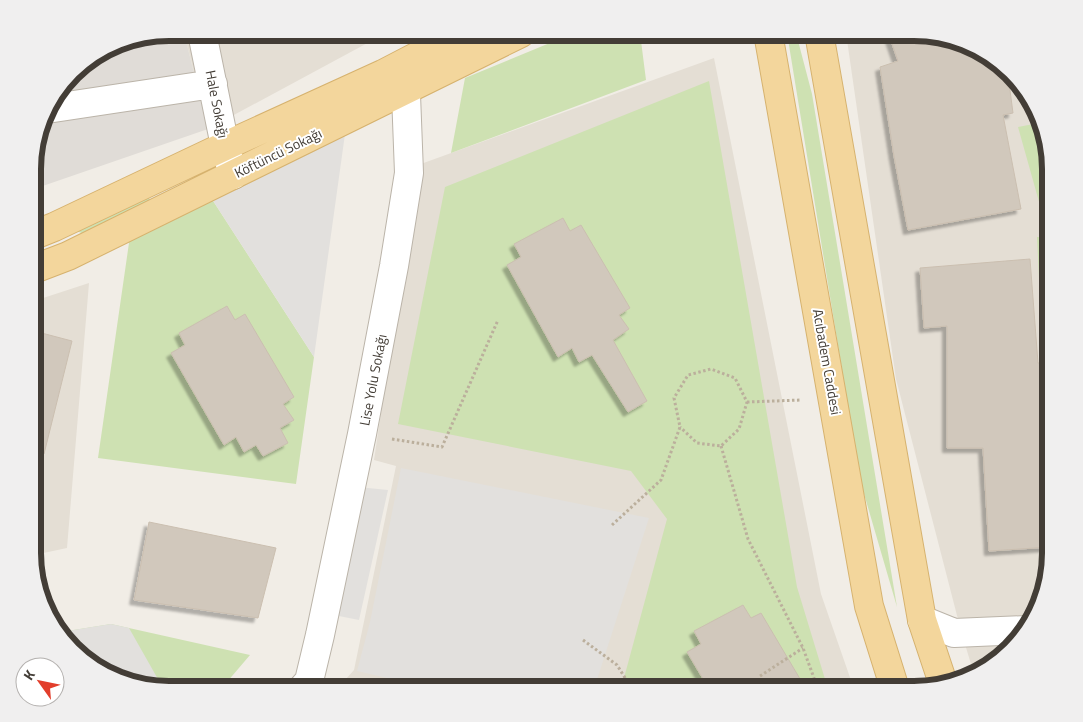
<svg xmlns="http://www.w3.org/2000/svg" width="1083" height="722" font-family="'Titillium Web',sans-serif">
  <style>
    .residential { fill: #e4ded4 }
    .industrial { fill: #e0dcd7 }
    .green { fill: #cee1b2 }
    .parking { fill: #e2e0dd }
    .building { fill: #d1c8bc; stroke: #cbbfb0; filter: url(#shadow) }
    .lines { fill: none; stroke-linecap: round; stroke-linejoin: round }
    .minor-casing { stroke: #bbb4a9; stroke-width: 30 }
    .major-casing { stroke: #d6b26e; stroke-width: 30 }
    .path { stroke: #bbaf9c; stroke-width: 3; stroke-dasharray: 2.5 2.5; stroke-linecap: butt }
    .minor { stroke: #fff; stroke-width: 28 }
    .major { stroke: #f3d69c; stroke-width: 28 }
    .labels { text-anchor: middle; stroke-width: 4; stroke-linejoin: round; paint-order: stroke }
    .street-label { font-size: 14px; fill: #433d36; stroke: #fff }
    .rim { fill: none; stroke: #433d36; stroke-width: 6 }
  </style>
  <defs>
    <filter id="shadow"><feDropShadow dx="-4.5" dy="4.5" stdDeviation="1" flood-color="#0004"/></filter>
  </defs>
  <rect width="100%" height="100%" fill="#f1ede6"/>
  <path class="residential" d="M 184,33 L 386,33 L 208,129 Z
    M 846,33 L 914,33 L 990,56 L 1032,101 L 1050,160 L 1050,562 L 1027,629 L 982,671 L 974,674 L 961,631 L 896,379 Z
    M 714,58 L 821,594 L 854,689 L 337,689 L 354,670 L 396,466 L 374,460 L 418,165 Z
    M 89,283 L 67,548 L 34,555 L 34,301 Z"/>
  <path class="industrial" d="M 169,33 L 184,33 L 208,129 L 34,189 L 34,152 L 47,108 L 79,67 L 117,43 Z"/>
  <path class="green" d="M 574,33 L 640,33 L 646,80 L 451,153 L 465,78 Z
    M 787,33 L 796,33 L 812,94 L 897,607 L 860,480 Z
    M 709,81 L 797,587 L 828,689 L 621,689 L 667,519 L 631,471 L 398,424 L 445,187 Z
    M 1039,123 L 1050,160 L 1050,216 L 1043,216 L 1018,127 Z
    M 208,193 L 314,357 L 296,484 L 98,458 L 130,236 Z
    M 148,195 L 150,200 L 84,234 L 74,230 Z
    M 1037,237 L 1050,237 L 1050,339 L 1042,340 Z
    M 111,624 L 250,655 L 221,689 L 169,689 L 93,666 L 61,632 Z
    M 348,679 L 391,689 L 339,689 Z"/>
  <path class="parking" d="M 345,134 L 314,357 L 208,193 Z
    M 401,468 L 649,518 L 594,689 L 434,689 L 357,671 L 370,622 Z
    M 358,487 L 388,490 L 359,620 L 329,614 Z
    M 111,624 L 129,628 L 163,688 L 93,666 L 61,632 Z"/>
  <path class="building" d="M 888,32 L 914,32 L 990,56 L 1008,75 L 1013,113 L 1003,115 L 1021,209 L 908,230 L 894,156 L 880,67 L 898,61 Z
    M 563,218 L 570,231 L 581,225 L 630,308 L 619,315 L 629,329 L 613,340 L 647,401 L 628,412 L 592,355 L 579,362 L 572,348 L 558,357 L 507,265 L 521,257 L 514,244 Z
    M 1030,259 L 1038,363 L 1050,363 L 1050,547 L 989,551 L 983,448 L 947,448 L 947,326 L 924,328 L 920,268 Z
    M 227,306 L 235,320 L 245,314 L 294,397 L 283,404 L 294,420 L 280,428 L 288,443 L 263,456 L 256,445 L 244,452 L 236,437 L 224,445 L 171,353 L 185,345 L 179,333 Z
    M 34,331 L 72,341 L 44,454 L 34,452 Z
    M 149,522 L 276,548 L 258,618 L 134,600 Z
    M 743,605 L 751,618 L 761,613 L 806,689 L 709,689 L 687,652 L 701,644 L 694,631 Z"/>
  <g class="lines">
    <g class="minor-casing">
      <path id="minor" d="M 202,33 L 225,146 L 233,175
        M 47,109 L 213,84
        M 922,620 L 954,633 L 1026,630
        M 302,689 L 309,681 L 320,635 L 362,434 L 394,266 L 409,173 L 405,68"/>
    </g>
    <g class="major-casing">
      <path id="major" d="M 768,33 L 869,606 L 895,689
        M 819,33 L 922,620 L 943,683
        M 34,235 L 54,227 L 225,146 L 383,74 L 462,33
        M 34,269 L 68,256 L 521,33"/>
    </g>
    <path class="path" d="M 747,402 L 801,400
      M 392,439 L 442,447 L 498,320
      M 721,446 L 748,539 L 803,648 L 818,689
      M 612,525 L 661,480 L 680,427 L 674,398 L 688,375 L 711,369 L 735,378 L 747,402 L 739,429 L 721,446 L 697,443 L 680,427
      M 583,640 L 617,665 L 632,689
      M 760,676 L 803,648"/>
    <use href="#minor" class="minor"/>
    <use href="#major" class="major"/>
  </g>
  <g class="labels">
    <g class="street-label">
      <text transform="translate(217 104) rotate(79)" y="5">Hale Sokağı</text>
      <text transform="translate(278 153) rotate(-26)" y="5">Köftüncü Sokağı</text>
      <text transform="translate(827 362) rotate(80)" y="5">Acıbadem Caddesi</text>
      <text transform="translate(373 380) rotate(-79)" y="5">Lise Yolu Sokağı</text>
    </g>
  </g>
  <path d="M0 0H1083V722H0ZM169 41H914A128 128 0 0 1 1042 169V553A128 128 0 0 1 914 681H169A128 128 0 0 1 41 553V169A128 128 0 0 1 169 41Z" fill="#f0efef" fill-rule="evenodd"/>
  <path class="rim" d="M169 41H914A128 128 0 0 1 1042 169V553A128 128 0 0 1 914 681H169A128 128 0 0 1 41 553V169A128 128 0 0 1 169 41Z"/>
  <g transform="translate(40 682) rotate(303)"><circle r="24" fill="#ffffff" stroke="#b4b1af"/>
  <path d="M0-4L9 19L0 12L-9 19Z" fill="#e23e2b"/>
  <text y="-8" font-size="14" font-weight="bold" text-anchor="middle" fill="#433d36">K</text>
  </g>
</svg>
